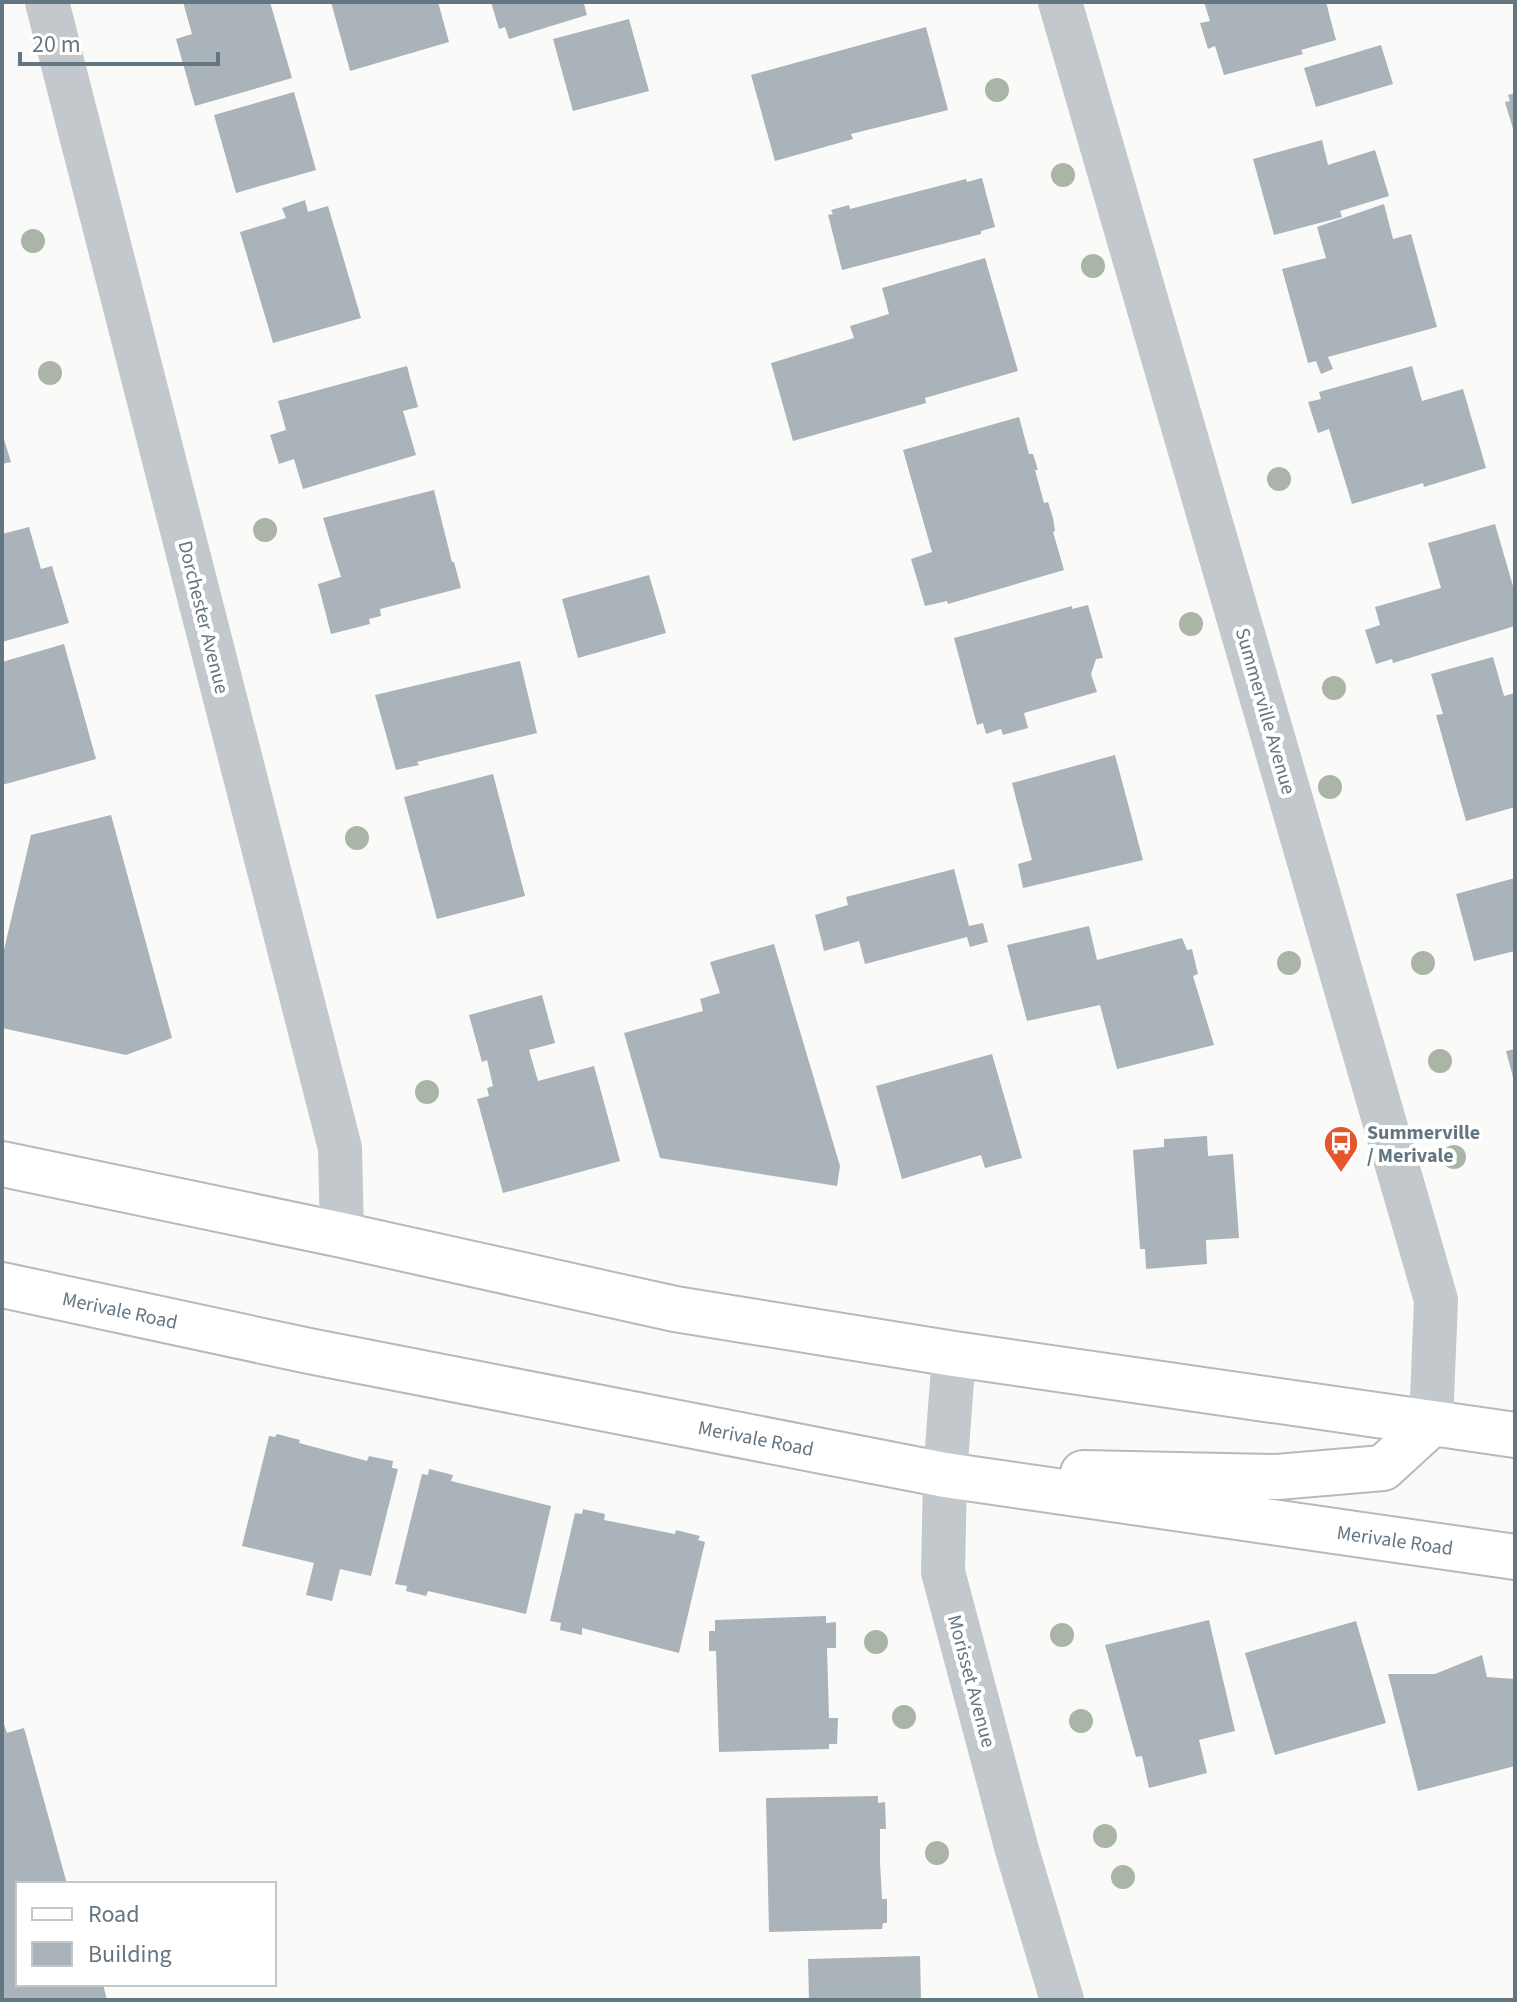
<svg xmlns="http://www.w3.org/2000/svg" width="1517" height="2002" font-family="'Source Sans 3',sans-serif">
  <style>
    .building { fill: #aab3b9 }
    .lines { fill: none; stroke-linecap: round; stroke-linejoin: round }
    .major-casing { stroke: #b5babe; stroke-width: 48 }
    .minor { stroke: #c3c8cc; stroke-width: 44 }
    .major { stroke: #fff; stroke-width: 44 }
    .tree { fill: #aab4a7 }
    .labels { text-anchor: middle; stroke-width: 8; stroke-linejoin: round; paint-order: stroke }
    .street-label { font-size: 20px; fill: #657683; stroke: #fff }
    .poi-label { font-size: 20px; font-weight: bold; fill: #657683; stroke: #fff; text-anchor: start }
  </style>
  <rect width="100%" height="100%" fill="#fafaf8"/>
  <path class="building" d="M 183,2 L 270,2 L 292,78 L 195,106 L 176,39 L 192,34 Z
    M 331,2 L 438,2 L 449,42 L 350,71 Z
    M 491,2 L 590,2 L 584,4 L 587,15 L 509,39 L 505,27 L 499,29 Z
    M 1204,2 L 1326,2 L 1336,40 L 1301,50 L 1303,54 L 1224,75 L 1215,46 L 1208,49 L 1200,23 L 1210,21 Z
    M 629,19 L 649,91 L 573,111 L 553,39 Z
    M 926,27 L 948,110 L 851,134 L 853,139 L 775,161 L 751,75 Z
    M 1381,45 L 1393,84 L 1316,107 L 1304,68 Z
    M 294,92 L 316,170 L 236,193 L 214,115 Z
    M 1515,93 L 1515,131 L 1514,132 L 1505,102 L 1510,101 L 1508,95 Z
    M 1322,140 L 1328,165 L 1375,150 L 1389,196 L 1340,211 L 1342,217 L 1274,235 L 1253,159 Z
    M 982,178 L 995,227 L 981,231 L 981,234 L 842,270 L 828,215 L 833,214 L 831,210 L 849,205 L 850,209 L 966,179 L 967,182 Z
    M 305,200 L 308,212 L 328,206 L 361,318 L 273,343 L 240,232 L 286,218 L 282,208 Z
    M 1384,204 L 1393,239 L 1411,234 L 1437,327 L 1328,357 L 1333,369 L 1321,374 L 1316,361 L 1308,363 L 1282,269 L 1326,258 L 1317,227 Z
    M 985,258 L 1018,371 L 925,398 L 926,403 L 793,441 L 771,363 L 854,338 L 850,326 L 889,314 L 882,288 Z
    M 407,366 L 418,407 L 403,411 L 416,455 L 303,489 L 294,459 L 279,464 L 270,435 L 286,430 L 278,401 Z
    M 1412,366 L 1422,401 L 1463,389 L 1486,468 L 1424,487 L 1423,483 L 1352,504 L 1329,429 L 1318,433 L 1308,402 L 1321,399 L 1319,392 Z
    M 1019,417 L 1029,454 L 1033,454 L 1038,470 L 1035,470 L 1044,503 L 1048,502 L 1053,518 L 1055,531 L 1053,532 L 1064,570 L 948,604 L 947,601 L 925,606 L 911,559 L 932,552 L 903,450 Z
    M 2,433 L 11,462 L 2,464 Z
    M 434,490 L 452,562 L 454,562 L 461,588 L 380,609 L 381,616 L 369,619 L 370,624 L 331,634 L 318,584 L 341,577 L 323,518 Z
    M 1495,524 L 1515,593 L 1515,626 L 1393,663 L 1392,659 L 1376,664 L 1365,630 L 1380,625 L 1375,607 L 1441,588 L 1428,543 Z
    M 29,527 L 41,569 L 52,566 L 69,623 L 2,642 L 2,534 Z
    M 649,575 L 666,633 L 578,658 L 562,599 Z
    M 1088,605 L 1103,658 L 1096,659 L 1091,674 L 1097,692 L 1024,713 L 1028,728 L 1003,735 L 1001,729 L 986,734 L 983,723 L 977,725 L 954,638 L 1072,606 L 1072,609 Z
    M 64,644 L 96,759 L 2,785 L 2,662 Z
    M 1493,657 L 1504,696 L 1515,693 L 1515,807 L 1466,821 L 1436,715 L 1443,714 L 1431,674 Z
    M 520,661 L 537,733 L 417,762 L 419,765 L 396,770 L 375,695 Z
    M 1115,755 L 1143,860 L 1023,888 L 1018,864 L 1032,860 L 1012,783 Z
    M 493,774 L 525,896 L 437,919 L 404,797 Z
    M 111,815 L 172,1038 L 126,1055 L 2,1028 L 2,958 L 31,835 Z
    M 954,869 L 969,926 L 983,923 L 988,942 L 970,947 L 967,937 L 865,964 L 859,941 L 824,951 L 815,915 L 848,905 L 846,897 Z
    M 1515,878 L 1515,951 L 1474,961 L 1456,894 Z
    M 1089,926 L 1097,960 L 1182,938 L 1187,950 L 1192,949 L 1198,974 L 1193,976 L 1214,1045 L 1117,1069 L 1100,1005 L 1027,1021 L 1007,945 Z
    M 774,944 L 840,1166 L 837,1186 L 660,1158 L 624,1033 L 703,1011 L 700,999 L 720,993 L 710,962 Z
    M 542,995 L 555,1043 L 529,1050 L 538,1081 L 594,1066 L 620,1161 L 503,1193 L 477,1099 L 489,1096 L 487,1088 L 493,1086 L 487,1060 L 482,1062 L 469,1015 Z
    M 1515,1049 L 1515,1081 L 1514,1081 L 1506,1051 Z
    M 992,1054 L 1022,1158 L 985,1168 L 981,1155 L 902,1179 L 876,1086 Z
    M 1207,1136 L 1208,1156 L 1233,1154 L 1239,1238 L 1206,1240 L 1207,1264 L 1146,1269 L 1145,1249 L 1140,1249 L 1133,1150 L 1164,1147 L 1164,1139 Z
    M 277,1434 L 300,1440 L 299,1443 L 367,1461 L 369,1456 L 393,1461 L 392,1468 L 398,1469 L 371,1576 L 340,1569 L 332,1601 L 306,1595 L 314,1563 L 242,1546 L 269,1436 L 275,1437 Z
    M 429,1469 L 453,1475 L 451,1481 L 551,1506 L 526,1614 L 428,1591 L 426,1596 L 406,1591 L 407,1586 L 395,1584 L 422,1474 L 428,1475 Z
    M 583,1509 L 605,1514 L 604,1520 L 675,1534 L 676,1530 L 700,1536 L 698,1540 L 705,1542 L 679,1653 L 582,1628 L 582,1635 L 560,1630 L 561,1623 L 550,1621 L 575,1513 L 582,1514 Z
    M 826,1616 L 826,1623 L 836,1622 L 836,1648 L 827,1648 L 829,1718 L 838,1718 L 837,1744 L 829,1744 L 829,1749 L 719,1752 L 716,1651 L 709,1651 L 709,1631 L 715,1631 L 715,1620 Z
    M 1209,1620 L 1235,1731 L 1199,1740 L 1207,1773 L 1149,1788 L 1142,1756 L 1136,1757 L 1105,1645 Z
    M 1356,1621 L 1386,1723 L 1275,1755 L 1245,1653 Z
    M 1482,1655 L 1487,1677 L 1515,1679 L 1515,1766 L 1418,1791 L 1388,1674 L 1435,1674 Z
    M 2,1718 L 7,1733 L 24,1728 L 67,1884 L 18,1884 L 18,1984 L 103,1984 L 107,2000 L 2,2000 Z
    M 878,1796 L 878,1803 L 885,1802 L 886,1829 L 880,1829 L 880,1863 L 882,1899 L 887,1899 L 887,1923 L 883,1923 L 882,1929 L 769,1932 L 766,1798 Z
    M 920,1956 L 921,2000 L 809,2000 L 808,1959 Z"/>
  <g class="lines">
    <g class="major-casing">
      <path id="major" d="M 2,1164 L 342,1235 L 675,1309 L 954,1354 L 1515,1435
        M 2,1285 L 309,1351 L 945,1475 L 1515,1557
        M 1083,1473 L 1277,1477 L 1383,1468 L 1431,1424"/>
    </g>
    <path class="minor" d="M 47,2 L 340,1148 L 342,1235
      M 1060,2 L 1436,1300 L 1431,1424
      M 954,1354 L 945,1475 L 943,1572 L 1017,1850 L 1062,2000"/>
    <use href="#major" class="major"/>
  </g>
  <g class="tree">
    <circle cx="997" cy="90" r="12"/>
    <circle cx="1063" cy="175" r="12"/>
    <circle cx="33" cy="241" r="12"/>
    <circle cx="1093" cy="266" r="12"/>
    <circle cx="50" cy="373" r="12"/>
    <circle cx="1279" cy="479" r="12"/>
    <circle cx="265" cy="530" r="12"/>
    <circle cx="1191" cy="624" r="12"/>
    <circle cx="1334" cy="688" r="12"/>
    <circle cx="1330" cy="787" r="12"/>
    <circle cx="357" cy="838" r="12"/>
    <circle cx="1289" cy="963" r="12"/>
    <circle cx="1423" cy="963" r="12"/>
    <circle cx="1440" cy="1061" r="12"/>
    <circle cx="427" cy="1092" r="12"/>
    <circle cx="1454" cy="1157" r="12"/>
    <circle cx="1062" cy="1635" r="12"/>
    <circle cx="876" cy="1642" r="12"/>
    <circle cx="904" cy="1717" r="12"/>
    <circle cx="1081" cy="1721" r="12"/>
    <circle cx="1105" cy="1836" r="12"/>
    <circle cx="937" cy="1853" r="12"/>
    <circle cx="1123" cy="1877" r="12"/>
  </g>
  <defs>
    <g id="bus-pin" transform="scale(1.8)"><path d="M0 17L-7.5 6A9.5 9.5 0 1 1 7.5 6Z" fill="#e4572e" stroke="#fff"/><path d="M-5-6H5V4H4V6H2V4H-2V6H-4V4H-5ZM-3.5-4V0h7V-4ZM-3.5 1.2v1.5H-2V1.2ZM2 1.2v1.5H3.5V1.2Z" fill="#fff"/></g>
  </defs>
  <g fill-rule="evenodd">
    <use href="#bus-pin" x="1341" y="1143"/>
  </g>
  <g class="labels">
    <g class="street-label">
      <text transform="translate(204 617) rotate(76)" y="7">Dorchester Avenue</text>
      <text transform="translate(1266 711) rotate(74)" y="7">Summerville Avenue</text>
      <text transform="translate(120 1310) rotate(12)" y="7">Merivale Road</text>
      <text transform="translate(756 1438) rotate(11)" y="7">Merivale Road</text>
      <text transform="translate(1395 1540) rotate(8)" y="7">Merivale Road</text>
      <text transform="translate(972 1681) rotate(75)" y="7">Morisset Avenue</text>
    </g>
    <g class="poi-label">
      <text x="1367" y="1139">Summerville<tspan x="1367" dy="23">/ Merivale</tspan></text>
    </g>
  </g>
  <rect width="1517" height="2002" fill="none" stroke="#657683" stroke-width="8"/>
  <rect x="16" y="1882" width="260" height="104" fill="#ffffff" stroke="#c1c8cd" stroke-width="2"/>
  <rect x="32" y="1908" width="40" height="12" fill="#ffffff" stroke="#c1c8cd" stroke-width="2"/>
  <text x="88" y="1922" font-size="24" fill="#657683">Road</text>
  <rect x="32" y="1942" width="40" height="24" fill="#aab3b9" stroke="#c1c8cd" stroke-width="2"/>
  <text x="88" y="1962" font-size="24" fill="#657683">Building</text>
  <path d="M20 52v12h198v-12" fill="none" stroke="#657683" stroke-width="4"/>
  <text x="32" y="52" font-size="24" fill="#657683" stroke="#ffffff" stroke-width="6" paint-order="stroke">20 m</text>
</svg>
